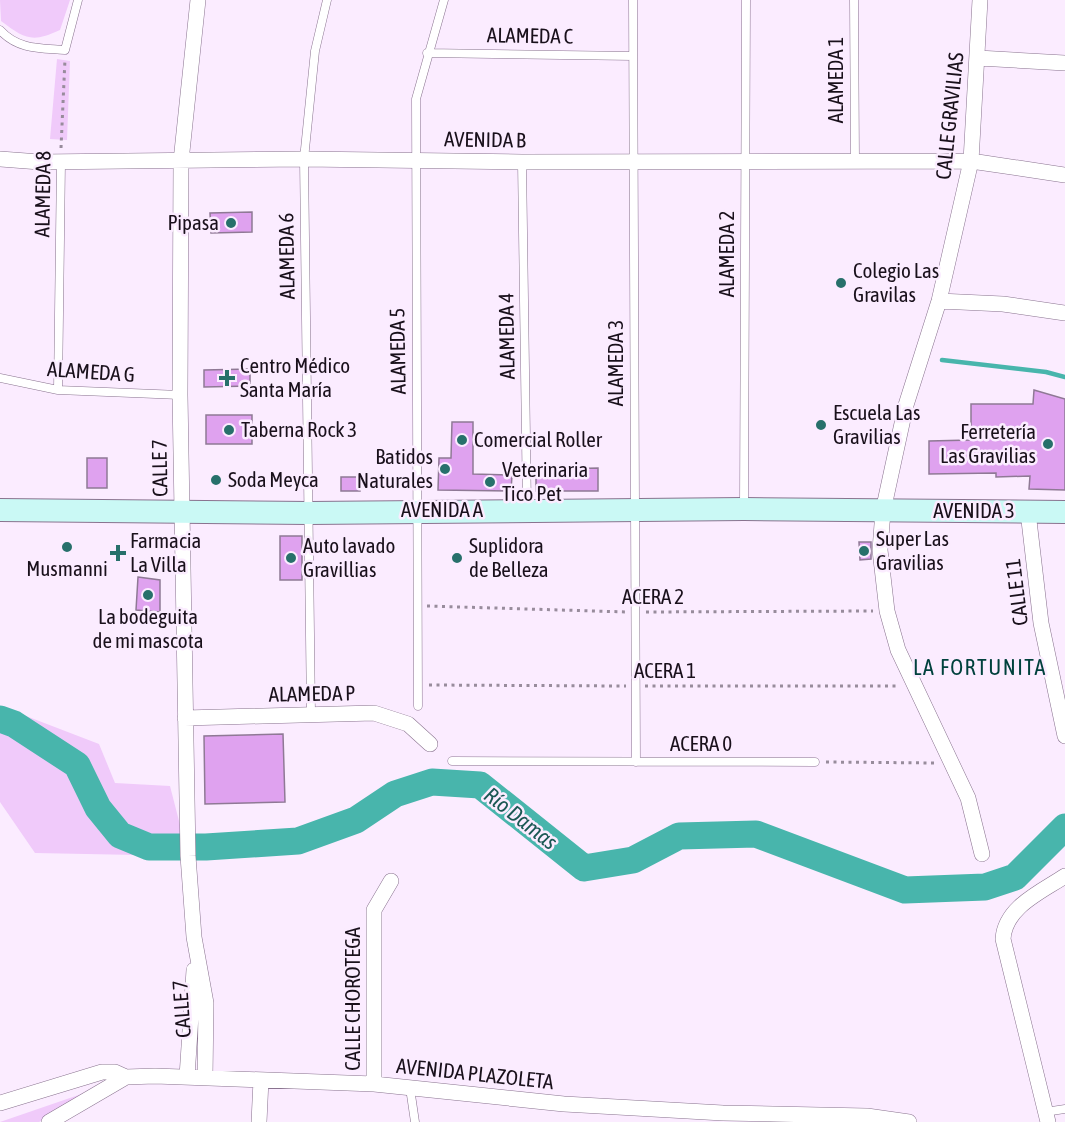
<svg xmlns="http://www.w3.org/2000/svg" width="1065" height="1122" font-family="'Asap Condensed',sans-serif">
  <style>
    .green { fill: #f0cafa }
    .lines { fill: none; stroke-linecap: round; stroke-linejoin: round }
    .stream { stroke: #48b5ac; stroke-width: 4.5 }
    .river { stroke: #48b5ac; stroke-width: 27 }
    .building { fill: #dfa2ef; stroke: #8f7995; stroke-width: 1.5 }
    .lane-casing { stroke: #89738f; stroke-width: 9 }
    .street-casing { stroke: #89738f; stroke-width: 16 }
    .secondary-casing { stroke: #89738f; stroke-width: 24 }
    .path { stroke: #988c9c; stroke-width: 3; stroke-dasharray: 3 4.5; stroke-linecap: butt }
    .lane { stroke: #fff; stroke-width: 8 }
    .street { stroke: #fff; stroke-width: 15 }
    .secondary { stroke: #caf9f5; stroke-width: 22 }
    .poi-dot { fill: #27706b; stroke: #fbecff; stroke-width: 2 }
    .labels { text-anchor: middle; stroke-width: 5; stroke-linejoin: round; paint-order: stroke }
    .street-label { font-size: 21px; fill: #19101b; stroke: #fbecff }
    .poi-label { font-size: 21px; fill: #19101b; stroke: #fbecff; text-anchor: start }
    .neighbourhood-label { font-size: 22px; letter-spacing: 1.5px; fill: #00413d; stroke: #fbecff }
    .water-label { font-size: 22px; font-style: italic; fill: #1b5854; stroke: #fbecff }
  </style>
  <rect width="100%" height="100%" fill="#fbecff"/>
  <path class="green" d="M 0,0 L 70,0 L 60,30 C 32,43 25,39 1,21 Z
    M 57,59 L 70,61 L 67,140 L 50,139 Z
    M 0,706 L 99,744 L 115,783 L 170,786 L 188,856 L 35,853 L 0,802 Z
    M 99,1088 L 39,1122 L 0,1122 Z"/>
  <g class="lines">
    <path class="stream" d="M 942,360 L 1046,372 L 1065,377"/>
    <path class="river" d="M 0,719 L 14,724 L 77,765 L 98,808 L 120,835 L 149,847 L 206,847 L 298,841 L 356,820 L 395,794 L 432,782 L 480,785 L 584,868 L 633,860 L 679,836 L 756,834 L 905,890 L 985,887 L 1015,877 L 1065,827"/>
  </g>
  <path class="building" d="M 252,212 L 252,232 L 211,233 L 210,213 Z
    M 250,369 L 250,386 L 204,387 L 204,370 Z
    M 1034,390 L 1065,399 L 1065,490 L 1029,489 L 1030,476 L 996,477 L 996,473 L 929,474 L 929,441 L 971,440 L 971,404 L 1033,404 Z
    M 206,415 L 252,415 L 252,444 L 206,444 Z
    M 452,422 L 473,422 L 473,474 L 512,475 L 511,491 L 438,490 L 439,458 L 451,458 Z
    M 87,458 L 107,458 L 107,488 L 87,488 Z
    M 558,466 L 558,469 L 598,468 L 598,491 L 536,491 L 536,467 Z
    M 341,477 L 360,477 L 360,491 L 341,491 Z
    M 280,536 L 302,536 L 302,580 L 280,580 Z
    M 859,542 L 871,542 L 871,559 L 860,560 Z
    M 138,577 L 160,580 L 160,612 L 136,610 Z
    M 283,734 L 285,802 L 205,804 L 204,736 Z"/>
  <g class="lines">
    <g class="lane-casing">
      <path id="lane" d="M 633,0 L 636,762
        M 854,0 L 855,160
        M 0,30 C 18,50 41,48 65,50 L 78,0
        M 427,53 L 633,56
        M 522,162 L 527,508
        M 0,378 L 58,390 L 180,395
        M 58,390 L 61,162
        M 744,507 L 746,0
        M 418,706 L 416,99 L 444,0
        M 311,714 L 304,159 L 315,51 L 327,0
        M 452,761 L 815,762
        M 410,1088 L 415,1122
        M 1045,1112 L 1065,1109"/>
    </g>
    <g class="street-casing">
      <path id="street" d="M 198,0 L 181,161 L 180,395 L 188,856 L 194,937 L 206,1003 L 205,1078
        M 980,0 L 971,161 L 939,301 L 906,405 L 883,511 L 880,550 L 887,611 L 898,650 L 968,798 L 982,854
        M 978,58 L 1065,63
        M 0,159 L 40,162 L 304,159 L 522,162 L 971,161 L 1065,175
        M 939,301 L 1003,304 L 1065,313
        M 1028,512 L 1041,623 L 1065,736
        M 185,718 L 374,713 L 408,724 L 430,744
        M 187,1077 L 194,970
        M 374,1084 L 374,910 L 391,881
        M 0,1103 L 102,1072 L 115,1072 L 126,1077
        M 49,1122 L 126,1077 L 155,1076 L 374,1084 L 564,1104 L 723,1113 L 867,1116 L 909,1122
        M 259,1122 L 261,1080
        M 1048,1122 L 1003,939 C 1005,907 1041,892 1065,876"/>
    </g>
    <g class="secondary-casing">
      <path id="secondary" d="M 0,510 L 309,513 L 744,509 L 1065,512"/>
    </g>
    <path class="path" d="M 61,148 L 65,59
      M 427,606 L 627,612
      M 646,612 L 873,611
      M 429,685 L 626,686
      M 645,686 L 899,686
      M 826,762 L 936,763"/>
    <use href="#lane" class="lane"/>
    <use href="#street" class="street"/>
    <use href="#secondary" class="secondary"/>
  </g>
  <g class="poi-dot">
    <circle cx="231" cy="223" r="6"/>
    <circle cx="841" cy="283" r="6"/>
    <path d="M224 369h6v6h6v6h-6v6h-6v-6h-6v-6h6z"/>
    <circle cx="821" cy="425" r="6"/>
    <circle cx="229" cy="430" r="6"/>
    <circle cx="462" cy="440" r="6"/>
    <circle cx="1048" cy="444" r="6"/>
    <circle cx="445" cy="469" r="6"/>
    <circle cx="216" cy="480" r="6"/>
    <circle cx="490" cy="482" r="6"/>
    <circle cx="67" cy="547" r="6"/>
    <circle cx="864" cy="551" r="6"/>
    <path d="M115 544h6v6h6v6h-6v6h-6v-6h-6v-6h6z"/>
    <circle cx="291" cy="558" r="6"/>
    <circle cx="457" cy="558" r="6"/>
    <circle cx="148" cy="595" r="6"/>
  </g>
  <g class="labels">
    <g class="street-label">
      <text transform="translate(530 36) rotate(1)" y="7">ALAMEDA C</text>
      <text transform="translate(836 80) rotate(-90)" y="7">ALAMEDA 1</text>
      <text transform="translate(950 116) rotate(-84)" y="7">CALLE GRAVILIAS</text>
      <text transform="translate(485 140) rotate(1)" y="7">AVENIDA B</text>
      <text transform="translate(43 194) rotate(-89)" y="7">ALAMEDA 8</text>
      <text transform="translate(727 254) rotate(-90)" y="7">ALAMEDA 2</text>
      <text transform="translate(287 256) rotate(-91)" y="7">ALAMEDA 6</text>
      <text transform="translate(507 336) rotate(-91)" y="7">ALAMEDA 4</text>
      <text transform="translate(398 351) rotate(-91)" y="7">ALAMEDA 5</text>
      <text transform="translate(616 363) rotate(-90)" y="7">ALAMEDA 3</text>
      <text transform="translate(91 372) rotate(4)" y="7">ALAMEDA G</text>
      <text transform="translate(160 468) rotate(-91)" y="7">CALLE 7</text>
      <text x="442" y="517">AVENIDA A</text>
      <text x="974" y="518">AVENIDA 3</text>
      <text transform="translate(1017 592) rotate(-97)" y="7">CALLE 11</text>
      <text x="653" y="604">ACERA 2</text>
      <text x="665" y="678">ACERA 1</text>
      <text transform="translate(312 694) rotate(-1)" y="7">ALAMEDA P</text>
      <text x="701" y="751">ACERA 0</text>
      <text transform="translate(353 999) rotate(-90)" y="7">CALLE CHOROTEGA</text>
      <text transform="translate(182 1009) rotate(-94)" y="7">CALLE 7</text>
      <text transform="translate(475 1074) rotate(6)" y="7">AVENIDA PLAZOLETA</text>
    </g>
    <g class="poi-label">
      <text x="219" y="230" text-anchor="end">Pipasa</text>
      <text x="853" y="278">Colegio Las<tspan x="853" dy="24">Gravilas</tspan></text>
      <text x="240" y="373">Centro Médico<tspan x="240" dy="24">Santa María</tspan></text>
      <text x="833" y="420">Escuela Las<tspan x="833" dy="24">Gravilias</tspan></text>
      <text x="241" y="437">Taberna Rock 3</text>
      <text x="1036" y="439" text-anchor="end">Ferretería<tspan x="1036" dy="24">Las Gravilias</tspan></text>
      <text x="474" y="447">Comercial Roller</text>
      <text x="433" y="464" text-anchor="end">Batidos<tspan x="433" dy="24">Naturales</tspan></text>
      <text x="502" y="477">Veterinaria<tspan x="502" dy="24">Tico Pet</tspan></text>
      <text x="228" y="487">Soda Meyca</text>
      <text x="876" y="546">Super Las<tspan x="876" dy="24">Gravilias</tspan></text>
      <text x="130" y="548">Farmacia<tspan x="130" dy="24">La Villa</tspan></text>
      <text x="303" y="553">Auto lavado<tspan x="303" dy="24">Gravillias</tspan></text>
      <text x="469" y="553">Suplidora<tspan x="469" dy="24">de Belleza</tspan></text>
      <text x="67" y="576" text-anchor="middle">Musmanni</text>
      <text x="148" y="624" text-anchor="middle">La bodeguita<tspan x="148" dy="24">de mi mascota</tspan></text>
    </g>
    <g class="neighbourhood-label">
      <text x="980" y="675">LA FORTUNITA</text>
    </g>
    <g class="water-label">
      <text transform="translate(521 818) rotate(38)" y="8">Río Damas</text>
    </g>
  </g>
</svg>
